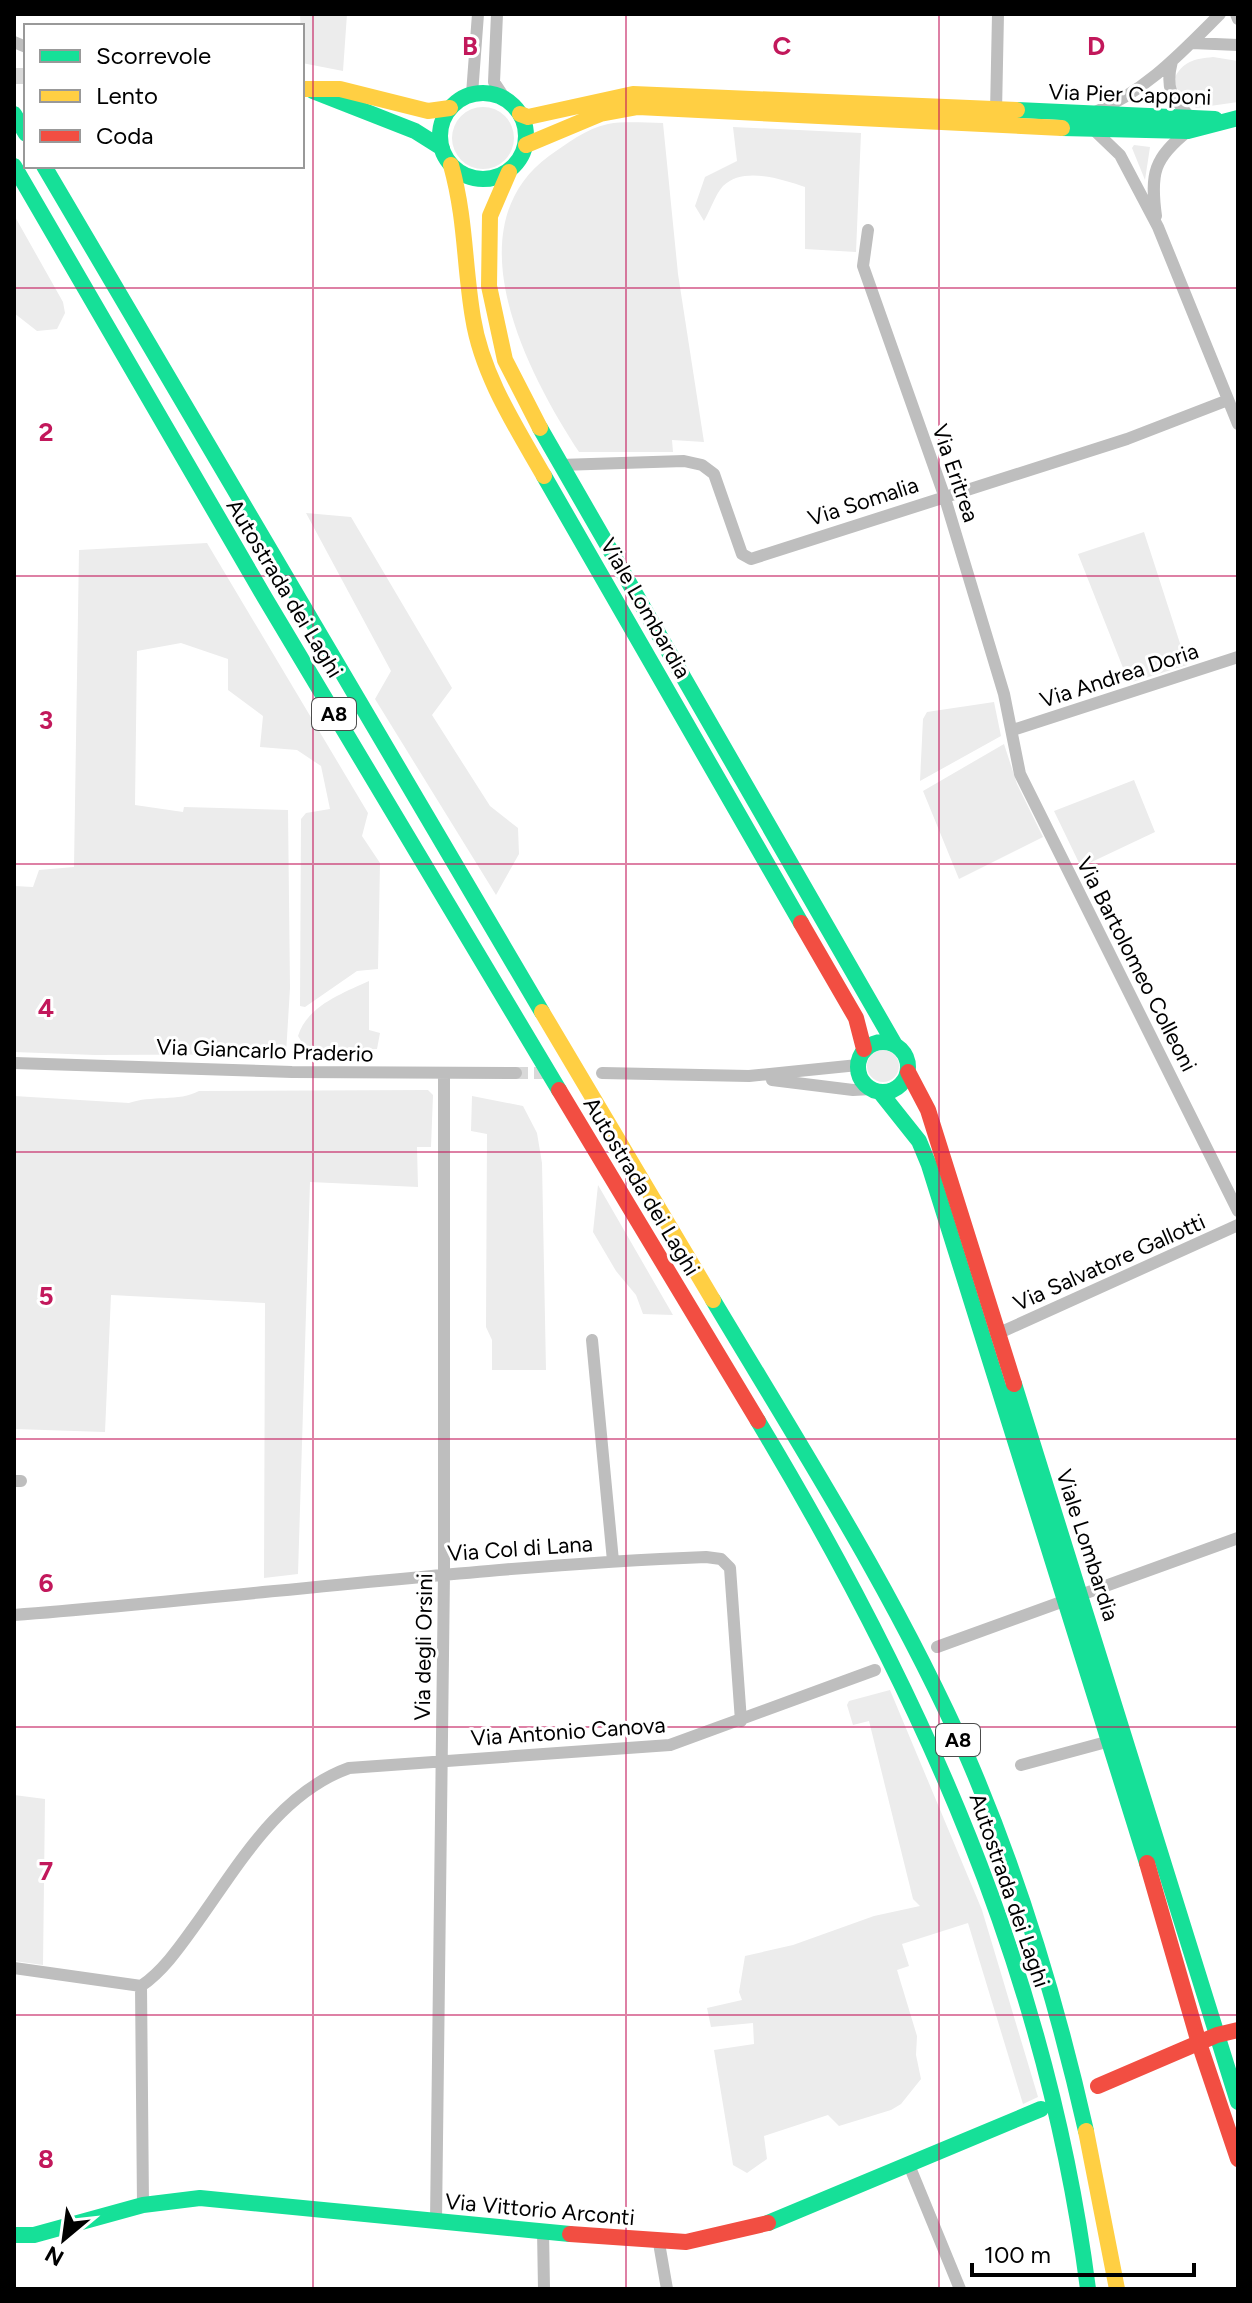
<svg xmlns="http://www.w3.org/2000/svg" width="1252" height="2303" font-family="Figtree,sans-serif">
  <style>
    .green { fill: #ececec }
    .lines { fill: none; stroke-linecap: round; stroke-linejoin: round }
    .street-tunnel { stroke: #d9d9d9; stroke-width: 12; stroke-dasharray: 12 6; stroke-linecap: butt }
    .secondary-tunnel { stroke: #d9d9d9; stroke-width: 16; stroke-dasharray: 16 8; stroke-linecap: butt }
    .street { stroke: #bebebe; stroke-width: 12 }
    .fast { stroke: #16e098; stroke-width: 16 }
    .slow { stroke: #ffcf43; stroke-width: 16 }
    .jam { stroke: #f24e42; stroke-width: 16 }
    .grid { fill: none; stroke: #c2185b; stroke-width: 2; stroke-opacity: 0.55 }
    .labels { text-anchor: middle; stroke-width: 6; stroke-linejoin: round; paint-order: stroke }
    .shield { fill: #fff; stroke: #4c4c4c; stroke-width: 2 }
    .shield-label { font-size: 20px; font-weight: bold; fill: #000 }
    .street-label { font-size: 22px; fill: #000; stroke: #fff }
    .grid-label { font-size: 26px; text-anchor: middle; font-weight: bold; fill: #c2185b; stroke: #fff; stroke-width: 6; stroke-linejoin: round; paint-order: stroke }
  </style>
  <rect width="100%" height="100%" fill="#fff"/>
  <path class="green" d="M 300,14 L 347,14 L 343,71 L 302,63 Z
    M 1213,57 L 1238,61 L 1238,102 L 1196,108 L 1177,89 L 1174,79 C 1183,61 1194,59 1213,57 Z
    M452 138a31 31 0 1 1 62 0a31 31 0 1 1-62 0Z
    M 663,123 L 678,274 L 704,442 L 672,440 L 673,452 L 579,452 C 528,374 451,228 549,156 C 568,143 585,129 608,124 C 625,121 645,123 663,123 Z
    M 733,127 L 861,133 L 856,252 L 805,249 L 805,187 C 782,179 743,166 723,186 C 715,195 710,211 704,221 L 695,206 L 705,177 L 737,161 Z
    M 1134,145 L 1150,147 L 1145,180 L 1132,148 Z
    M 14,215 L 63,302 L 65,313 L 57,329 L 37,331 L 14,313 Z
    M 306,513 L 351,517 L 452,688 L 432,715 L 490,806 L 518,828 L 519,854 L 496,895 L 375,699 L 391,671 Z
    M 1144,532 L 1187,665 L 1129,683 L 1078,554 Z
    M 207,543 L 368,813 L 362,836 L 380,863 L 378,969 L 357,971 L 305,1007 L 300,1006 L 301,819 L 306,813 L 330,809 L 321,766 L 297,750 L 260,747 L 263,716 L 228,690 L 228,659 L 181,643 L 137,651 L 135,805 L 183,812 L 184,807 L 288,810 L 290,988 L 286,1054 L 95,1055 L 14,1052 L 14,886 L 33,887 L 39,870 L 74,867 L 79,550 Z
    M 994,702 L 1001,736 L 920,781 L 923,719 L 927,712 Z
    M 1004,744 L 1017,784 L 1043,837 L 959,879 L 923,791 Z
    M 1134,780 L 1155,832 L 1081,867 L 1054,811 Z
    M 369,981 L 369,1030 L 380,1033 L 377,1049 L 308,1052 L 298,1036 C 307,1006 343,993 369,981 Z
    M867 1066a16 16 0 1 1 32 0a16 16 0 1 1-32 0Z
    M 428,1090 L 433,1095 L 431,1147 L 417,1147 L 418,1187 L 310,1182 L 298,1574 L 264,1578 L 265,1303 L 111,1295 L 105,1432 L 14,1429 L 14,1096 L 129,1103 C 151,1095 179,1102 199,1091 Z
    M 472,1096 L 523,1106 L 537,1133 L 542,1163 L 546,1370 L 492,1370 L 492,1340 L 486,1327 L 487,1134 L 471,1131 Z
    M 598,1185 L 673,1315 L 643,1314 L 636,1295 L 616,1271 L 593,1232 Z
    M 890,1690 L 982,1910 L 1038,2097 L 1023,2104 L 968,1923 L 902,1944 L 909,1966 L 897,1970 L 917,2036 L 916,2055 L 921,2079 L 901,2104 L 891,2110 L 839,2126 L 828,2115 L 764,2136 L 767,2159 L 747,2173 L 733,2165 L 714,2050 L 754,2044 L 753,2023 L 711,2027 L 707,2008 L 742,2000 L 739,1992 L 745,1956 L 793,1945 L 874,1916 L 920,1906 L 913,1899 L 869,1721 L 853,1725 L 847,1705 L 849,1701 Z
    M 14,1795 L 45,1799 L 43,1965 L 14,1961 Z"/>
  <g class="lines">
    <path class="street-tunnel" d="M 516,1073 L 551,1073"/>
    <path class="secondary-tunnel" d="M 14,76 L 26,76"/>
    <path class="street" d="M 497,14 L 494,82 L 506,100
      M 1236,14 L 1238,19
      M 14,42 L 26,47
      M 1192,43 L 1238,45
      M 1172,61 C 1165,88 1171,96 1190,117
      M 472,94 L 478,14
      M 996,112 L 998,14
      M 1093,113 C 1145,92 1181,53 1220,14
      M 1094,130 L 1120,155 L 1158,227 L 1238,424
      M 1156,216 C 1150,173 1154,158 1188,131
      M 868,230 L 863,266 L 944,495 L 1004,694 L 1020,774 L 1238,1211
      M 560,465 L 684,461 L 702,465 L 714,474 L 742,554 L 751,559 L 1127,439 L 1228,400
      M 1013,730 L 1238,657
      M 14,1063 L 292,1072 L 516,1073
      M 602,1073 L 749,1076 L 858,1065
      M 772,1080 L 853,1090 L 871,1089
      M 997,1334 L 1238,1225
      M 592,1340 L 613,1561
      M 14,1481 L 21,1481
      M 14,1615 C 245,1597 475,1566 706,1557 L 721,1559 L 730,1568 L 741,1721
      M 937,1647 L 1238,1538
      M 1021,1765 L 1110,1741
      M 14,1968 L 141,1986 C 162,1972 179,1948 194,1927 C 237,1868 277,1794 349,1768 L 670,1745 L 875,1670
      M 141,1986 L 143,2205
      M 909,2165 L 960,2289
      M 436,2221 L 444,1574 L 444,1074
      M 543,2230 L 544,2289
      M 659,2243 L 667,2289"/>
    <path class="fast" d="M 313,91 L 415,131 L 442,148
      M440 136a43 43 0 1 1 86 0a43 43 0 1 1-86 0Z
      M 1017,110 L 1215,119
      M 14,114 L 26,134
      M 1062,128 L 1188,131 L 1238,118
      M 14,166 L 265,598 L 559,1090
      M 44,166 L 542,1012
      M 540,428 L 895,1045
      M 544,476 L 801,923
      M858 1067a25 25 0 1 1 50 0a25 25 0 1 1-50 0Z
      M 880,1092 L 919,1141 L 929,1165 L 1147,1863
      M 713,1300 C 802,1449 897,1597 967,1756 C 1019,1876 1057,2003 1086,2131
      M 1014,1384 L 1238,2102
      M 758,1421 C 922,1694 1047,1970 1088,2289
      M 768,2223 L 1041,2109
      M 14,2235 L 34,2235 L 143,2205 L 200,2198 L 570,2234"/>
    <path class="slow" d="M 302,89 L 340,89 L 428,111 L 450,108
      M 520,114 L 528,117 L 633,94 L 1017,110
      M 526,145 L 600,114 L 638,107 L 1062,128
      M 451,165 C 466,219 464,265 473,318 C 482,375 516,427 544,476
      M 509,172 L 490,216 L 489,286 L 505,360 L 540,428
      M 542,1012 L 713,1300
      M 1086,2131 L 1117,2289"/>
    <path class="jam" d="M 801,923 L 856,1018 L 864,1049
      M 908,1072 L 928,1110 L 1014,1384
      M 559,1090 L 758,1421
      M 1147,1863 L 1199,2043 L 1238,2159
      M 1098,2086 L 1217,2035 L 1238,2030
      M 570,2234 L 686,2242 L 768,2223"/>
  </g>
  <path class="grid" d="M 313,14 L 313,2289M 626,14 L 626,2289M 939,14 L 939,2289M 14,288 L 1238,288M 14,576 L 1238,576M 14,864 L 1238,864M 14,1152 L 1238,1152M 14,1439 L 1238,1439M 14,1727 L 1238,1727M 14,2015 L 1238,2015"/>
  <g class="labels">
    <g class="shield">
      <rect x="312" y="698" width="44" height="32" rx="6"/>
      <rect x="936" y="1724" width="44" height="32" rx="6"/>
    </g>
    <g class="shield-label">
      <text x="334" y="721">A8</text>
      <text x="958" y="1747">A8</text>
    </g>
    <g class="street-label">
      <text transform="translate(1130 94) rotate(2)" y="8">Via Pier Capponi</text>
      <text transform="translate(956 473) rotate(71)" y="8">Via Eritrea</text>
      <text transform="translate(863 501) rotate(-18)" y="8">Via Somalia</text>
      <text transform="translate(285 588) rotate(59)" y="8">Autostrada dei Laghi</text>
      <text transform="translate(646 608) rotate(60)" y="8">Viale Lombardia</text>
      <text transform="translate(1119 675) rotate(-18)" y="8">Via Andrea Doria</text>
      <text transform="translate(1137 964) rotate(63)" y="8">Via Bartolomeo Colleoni</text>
      <text transform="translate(265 1050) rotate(2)" y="8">Via Giancarlo Praderio</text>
      <text transform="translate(642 1186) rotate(59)" y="8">Autostrada dei Laghi</text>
      <text transform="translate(1109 1262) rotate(-24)" y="8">Via Salvatore Gallotti</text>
      <text transform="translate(1088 1545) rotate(72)" y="8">Viale Lombardia</text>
      <text transform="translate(520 1548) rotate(-4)" y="8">Via Col di Lana</text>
      <text transform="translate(423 1647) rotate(-89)" y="8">Via degli Orsini</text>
      <text transform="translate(568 1731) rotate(-4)" y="8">Via Antonio Canova</text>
      <text transform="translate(1010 1890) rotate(71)" y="8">Autostrada dei Laghi</text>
      <text transform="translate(540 2209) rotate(5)" y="8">Via Vittorio Arconti</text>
    </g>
  </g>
  <g class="grid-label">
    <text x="470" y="55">B</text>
    <text x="782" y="55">C</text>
    <text x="1096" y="55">D</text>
    <text x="46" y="441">2</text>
    <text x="46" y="729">3</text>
    <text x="46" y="1017">4</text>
    <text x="46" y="1305">5</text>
    <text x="46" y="1592">6</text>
    <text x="46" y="1880">7</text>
    <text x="46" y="2168">8</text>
  </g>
  <rect width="1252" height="2303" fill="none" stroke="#000000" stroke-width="32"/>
  <rect x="24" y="24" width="280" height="144" fill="#ffffff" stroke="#999999" stroke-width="2"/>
  <rect x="40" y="50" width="40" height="12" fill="#16e098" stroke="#999999" stroke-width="2"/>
  <text x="96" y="64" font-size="24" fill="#000000">Scorrevole</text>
  <rect x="40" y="90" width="40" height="12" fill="#ffcf43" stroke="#999999" stroke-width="2"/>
  <text x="96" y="104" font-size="24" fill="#000000">Lento</text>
  <rect x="40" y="130" width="40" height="12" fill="#f24e42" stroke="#999999" stroke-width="2"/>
  <text x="96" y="144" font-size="24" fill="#000000">Coda</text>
  <g transform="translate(64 2239) rotate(209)" stroke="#ffffff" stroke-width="6" paint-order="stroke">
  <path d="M0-6L14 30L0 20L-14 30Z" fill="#000000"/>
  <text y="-12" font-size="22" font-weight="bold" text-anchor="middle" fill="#000000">N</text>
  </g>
  <path d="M972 2263v12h222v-12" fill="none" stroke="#000000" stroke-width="4"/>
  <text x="984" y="2263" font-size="24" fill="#000000" stroke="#ffffff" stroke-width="6" paint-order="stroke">100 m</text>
</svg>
